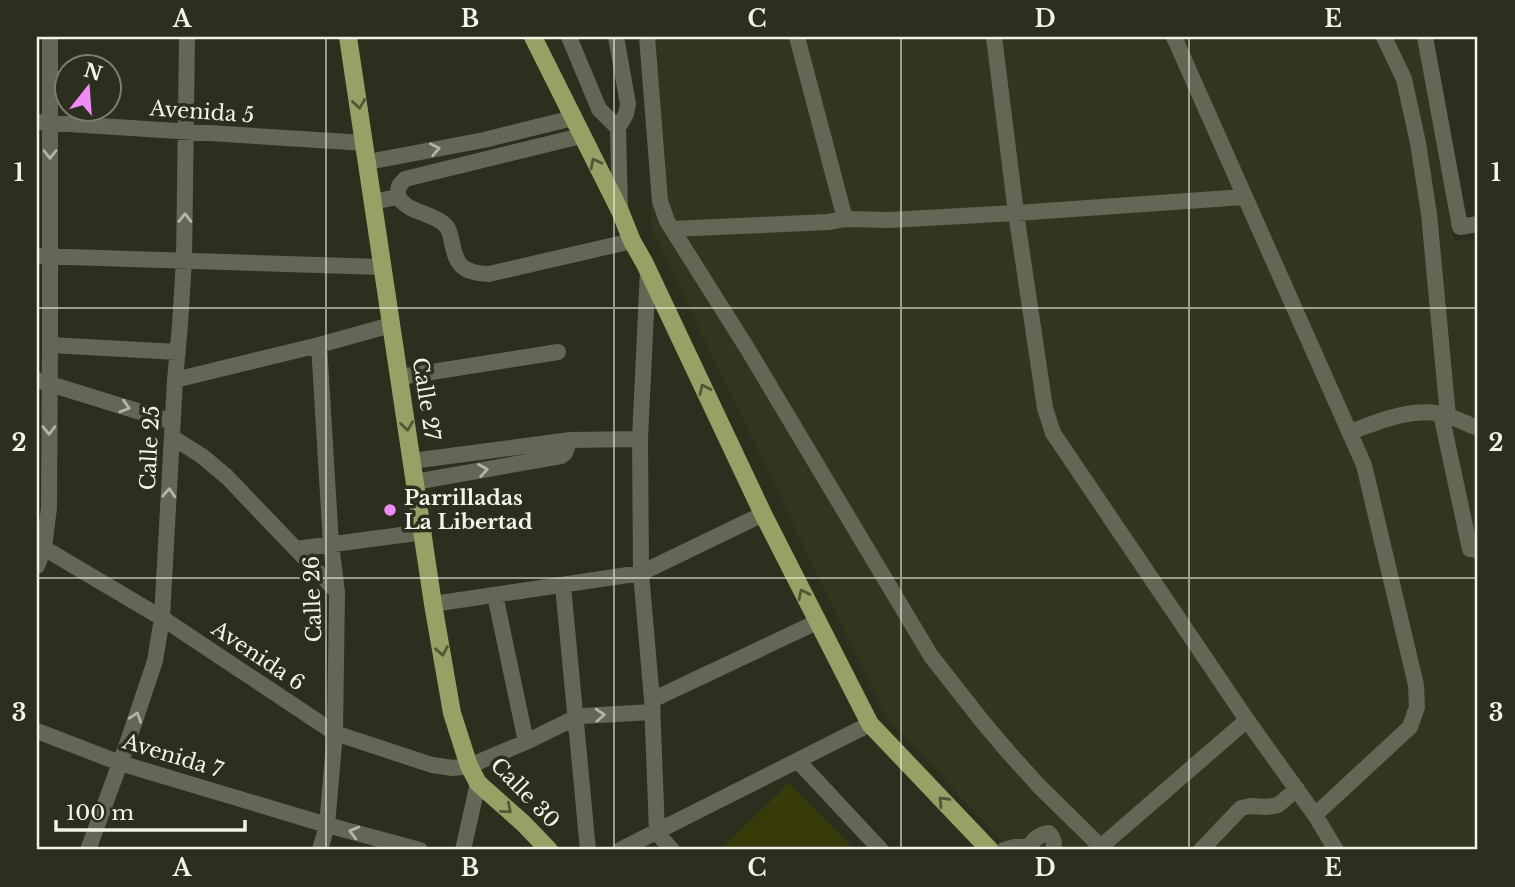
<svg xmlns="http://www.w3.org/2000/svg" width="1515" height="887" font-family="'Libre Baskerville',serif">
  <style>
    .built { fill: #33361f }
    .park { fill: #373b0a }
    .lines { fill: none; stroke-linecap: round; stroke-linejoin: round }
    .minor { stroke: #646755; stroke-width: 16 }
    .major { stroke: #99a065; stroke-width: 18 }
    .oneway { stroke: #525637 }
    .oneway2 { stroke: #b2b5a7 }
    .grid { fill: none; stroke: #f2f4ea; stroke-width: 2; stroke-opacity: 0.55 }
    .poi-dot { fill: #ef8bf7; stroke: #2c2e1e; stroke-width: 2.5 }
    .labels { text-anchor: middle; stroke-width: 7; stroke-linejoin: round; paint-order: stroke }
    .street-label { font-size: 21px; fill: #f2f4ea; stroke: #2c2e1e }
    .poi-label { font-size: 21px; font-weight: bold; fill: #f2f4ea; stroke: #2c2e1e; text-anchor: start }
    .neatline { fill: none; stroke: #f2f4ea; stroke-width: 2.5 }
    .grid-label { font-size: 23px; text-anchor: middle; font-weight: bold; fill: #f2f4ea }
  </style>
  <rect width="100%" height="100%" fill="#2c2e1e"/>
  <path class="built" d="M 643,37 L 1420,37 L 1454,240 L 1478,241 L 1478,850 L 1011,850 L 886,718 L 652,230 Z"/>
  <path class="park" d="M 789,783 L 855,850 L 720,850 Z"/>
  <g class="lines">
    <path class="minor" d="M 569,37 L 599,109 L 618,128
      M 616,37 L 628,104 L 626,114 L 618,128 L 620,211
      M 647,37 L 660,201 L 667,221 L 747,348 L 931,656 L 982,721 L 1010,754 L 1039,786 L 1101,847
      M 797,37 L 845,219
      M 994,37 L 1016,213 L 1045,408 L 1053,433 L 1247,720 L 1315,815 L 1336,850
      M 1174,37 L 1364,465 L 1416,685 L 1417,707 L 1410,727 L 1315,815
      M 1384,37 L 1404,79 L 1418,143 L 1429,214 L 1448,416
      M 1425,37 L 1460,227 L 1478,224
      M 37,122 L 365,143
      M 368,162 L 484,140 L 573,118
      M 397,197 C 401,200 405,205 409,207 C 420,214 434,215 444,224 C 449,228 449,231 451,238 C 456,264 460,273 489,274 L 632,241
      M 373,202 L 397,197 L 399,186 L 405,179 L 581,136
      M 672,229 L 828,222 L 845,219 L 889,220 L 1016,213 L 1244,197
      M 37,256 L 382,267
      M 648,270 L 640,439 L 641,573 L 652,700 L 657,833 L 672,850
      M 50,345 L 178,352
      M 319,345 L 331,544 L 337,592 L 335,733 L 327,825 L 320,850
      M 400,377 L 558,352
      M 37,380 L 173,422
      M 175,380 L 319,345 L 391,325
      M 1441,414 L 1470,549 L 1478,550
      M 1350,432 C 1378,422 1411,407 1442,414 C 1454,417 1467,424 1478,428
      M 172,437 L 202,456 L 227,477 L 337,592
      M 412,461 L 570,440 L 640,439
      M 415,482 L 561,456 L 565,453 L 570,440
      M 37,544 L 162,618 L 335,733 L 432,765 L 453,768 L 469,766 L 526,742 L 575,718 L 582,716 L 652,712
      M 296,549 L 424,532
      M 37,566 L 44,548 L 49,508 L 50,345 L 50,37
      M 563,586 L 588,850
      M 495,595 L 526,742
      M 433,604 L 641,573 L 763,514
      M 652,700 L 817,622
      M 37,731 L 120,763 L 327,825 L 420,850
      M 798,761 L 881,850
      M 1029,847 C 1033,840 1040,834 1049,833 C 1054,839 1055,843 1053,850
      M 88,850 L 126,747 L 155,661 L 162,618 L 175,380 L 180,325 L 184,260 L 187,37
      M 463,850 L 478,783
      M 620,850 L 870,724
      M 1004,850 L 1015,847 L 1029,847 L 1032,850
      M 1097,850 L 1247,720
      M 1201,850 L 1241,808 L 1251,806 L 1266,807 L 1278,805 L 1297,789"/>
    <path class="major" d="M 348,37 L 433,604 L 452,713 L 469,766 L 478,783 L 523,823 L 549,850
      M 533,37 L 620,211 L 632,241 L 645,264 L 763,514 L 870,724 L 990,850"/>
  </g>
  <defs><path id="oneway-chevron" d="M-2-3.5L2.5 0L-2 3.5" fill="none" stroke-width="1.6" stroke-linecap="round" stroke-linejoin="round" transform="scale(1.75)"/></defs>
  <g class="oneway">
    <use href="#oneway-chevron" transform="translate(359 104) rotate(81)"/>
    <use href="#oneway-chevron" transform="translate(595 163) rotate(-117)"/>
    <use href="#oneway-chevron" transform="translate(704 389) rotate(-115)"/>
    <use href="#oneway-chevron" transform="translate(407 426) rotate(82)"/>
    <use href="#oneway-chevron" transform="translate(803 594) rotate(-116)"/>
    <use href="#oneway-chevron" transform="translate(442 651) rotate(80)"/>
    <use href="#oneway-chevron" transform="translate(943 801) rotate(-134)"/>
    <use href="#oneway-chevron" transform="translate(507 809) rotate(41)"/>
  </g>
  <g class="oneway2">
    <use href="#oneway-chevron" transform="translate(435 149) rotate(-11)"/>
    <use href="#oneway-chevron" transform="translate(50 154) rotate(90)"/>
    <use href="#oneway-chevron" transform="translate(185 218) rotate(-89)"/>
    <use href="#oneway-chevron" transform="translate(125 407) rotate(17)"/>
    <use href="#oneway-chevron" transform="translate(49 430) rotate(90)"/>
    <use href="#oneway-chevron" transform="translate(483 470) rotate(-10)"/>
    <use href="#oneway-chevron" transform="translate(169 493) rotate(-87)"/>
    <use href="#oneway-chevron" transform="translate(600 715) rotate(-3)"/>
    <use href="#oneway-chevron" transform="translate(136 717) rotate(-71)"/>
    <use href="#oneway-chevron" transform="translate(354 832) rotate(-165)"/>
  </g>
  <path class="grid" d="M 326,37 L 326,850M 614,37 L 614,850M 901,37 L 901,850M 1189,37 L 1189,850M 37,308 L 1478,308M 37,578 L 1478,578"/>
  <circle class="poi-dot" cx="390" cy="510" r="7"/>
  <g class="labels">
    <g class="street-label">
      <text transform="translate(202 112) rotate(4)" y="7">Avenida 5</text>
      <text transform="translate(426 399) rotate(81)" y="7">Calle 27</text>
      <text transform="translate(150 448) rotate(-87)" y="7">Calle 25</text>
      <text transform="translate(313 599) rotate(-92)" y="7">Calle 26</text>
      <text transform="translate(258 656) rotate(34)" y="7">Avenida 6</text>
      <text transform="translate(173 756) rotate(17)" y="7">Avenida 7</text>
      <text transform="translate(525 793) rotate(46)" y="7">Calle 30</text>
    </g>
    <g class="poi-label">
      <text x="404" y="505">Parrilladas<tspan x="404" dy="24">La Libertad</tspan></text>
    </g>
  </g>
  <rect width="1515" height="887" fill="none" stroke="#2c2e1e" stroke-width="77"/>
  <g transform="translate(88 88) rotate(17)"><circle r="33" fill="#2c2e1e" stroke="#7b7d70" stroke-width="2"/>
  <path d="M0-5L12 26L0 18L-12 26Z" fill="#ef8bf7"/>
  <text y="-10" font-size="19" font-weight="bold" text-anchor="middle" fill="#f2f4ea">N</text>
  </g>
  <path d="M56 820v10h189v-10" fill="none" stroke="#f2f4ea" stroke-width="3.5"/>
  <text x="66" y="820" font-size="21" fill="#f2f4ea" stroke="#2c2e1e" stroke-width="5" paint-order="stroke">100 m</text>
  <rect x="38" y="38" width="1438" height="810" class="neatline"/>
  <g class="grid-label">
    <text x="182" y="27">A</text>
    <text x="470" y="27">B</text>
    <text x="757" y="27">C</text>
    <text x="1045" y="27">D</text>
    <text x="1333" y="27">E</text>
    <text x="19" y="181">1</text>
    <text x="1496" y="181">1</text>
    <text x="19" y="451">2</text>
    <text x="1496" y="451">2</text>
    <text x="19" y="721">3</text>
    <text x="1496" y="721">3</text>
    <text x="182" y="876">A</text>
    <text x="470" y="876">B</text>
    <text x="757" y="876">C</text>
    <text x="1045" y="876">D</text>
    <text x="1333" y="876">E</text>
  </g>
</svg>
